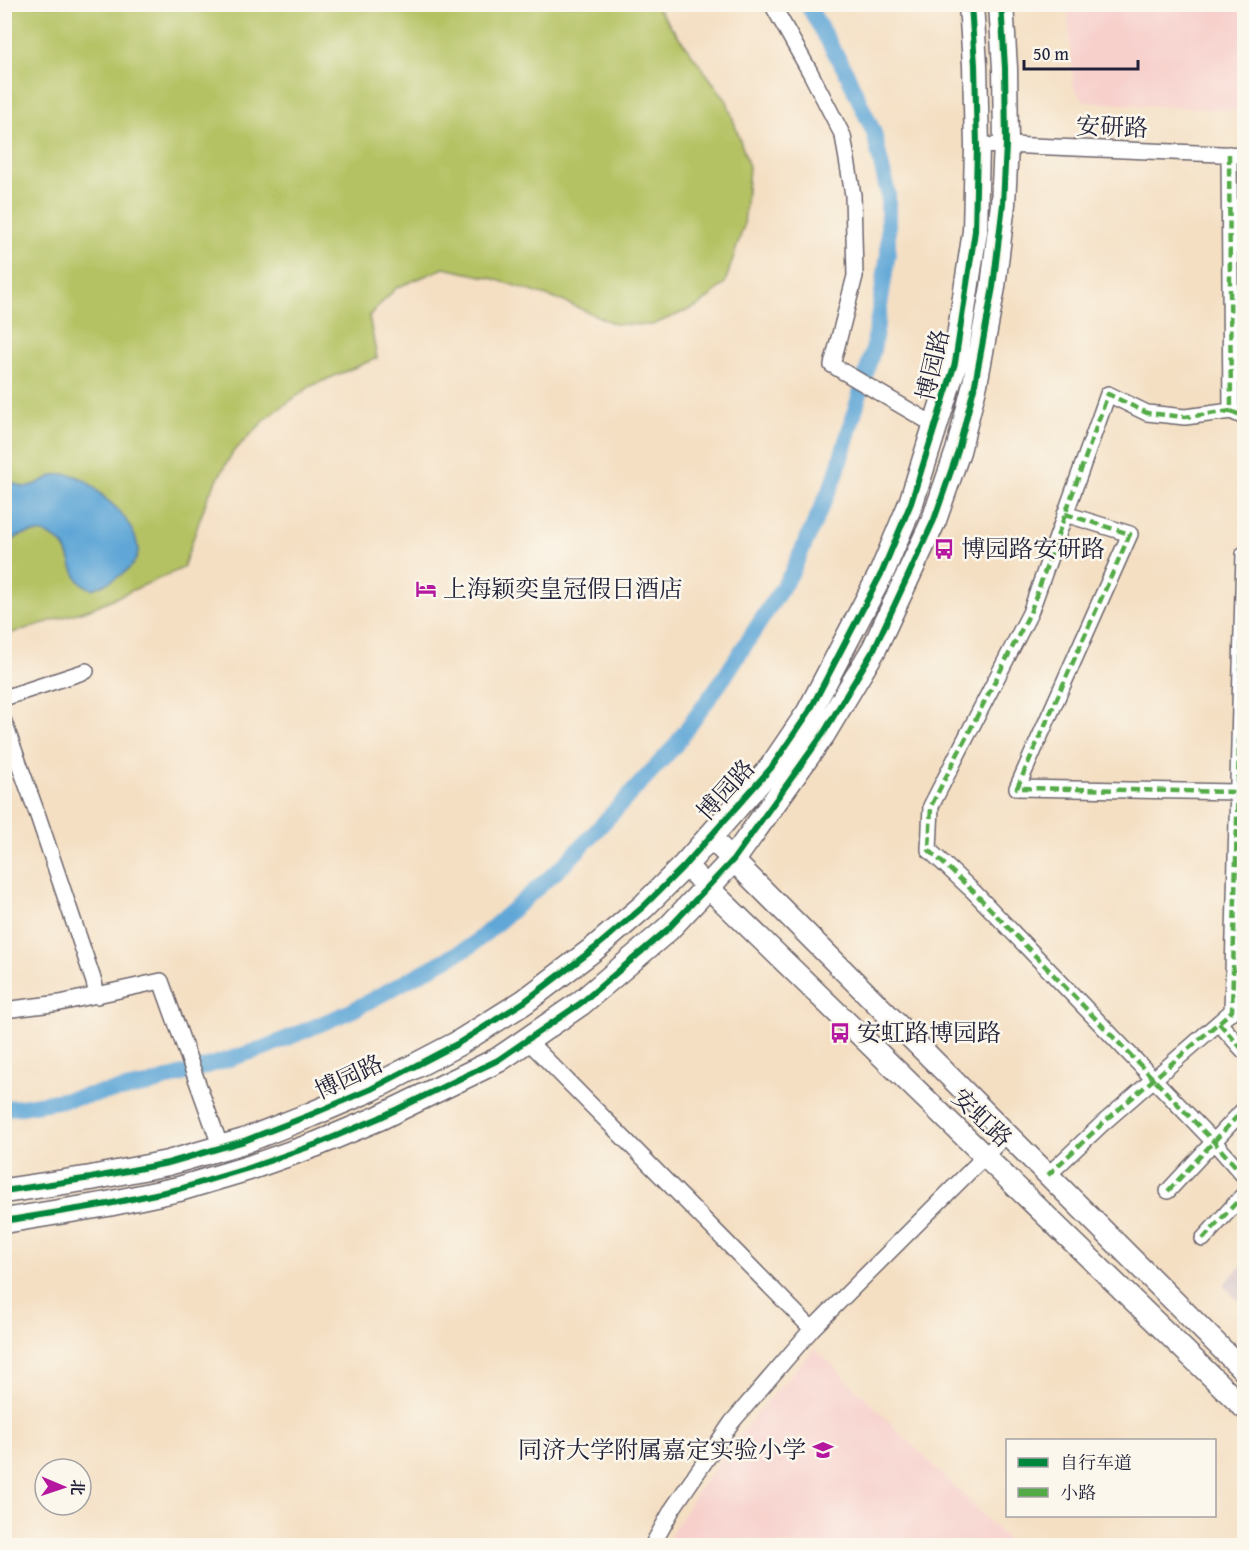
<svg xmlns="http://www.w3.org/2000/svg" width="1249" height="1550" font-family="'Gentium Book Plus','Noto Serif SC',serif">
  <style>
    .built { fill: #f7d0cc }
    .industrial { fill: #d2bec3 }
    .green { fill: #b5c264; stroke: #6c7250; stroke-width: 1.5 }
    .water { fill: #61a7d7; stroke: #426489; stroke-width: 1.5 }
    .lines { fill: none; stroke-linecap: round; stroke-linejoin: round }
    .canal { stroke: #61a7d7; stroke-width: 16 }
    .street-casing { stroke: #6c646b; stroke-width: 18 }
    .secondary-casing { stroke: #6c646b; stroke-width: 24 }
    .primary-casing { stroke: #6c646b; stroke-width: 27 }
    .street { stroke: #fff; stroke-width: 15 }
    .secondary { stroke: #fff; stroke-width: 21 }
    .primary { stroke: #fff; stroke-width: 24 }
    .quiet { stroke: #53aa46; stroke-width: 4.5; stroke-dasharray: 9 4.5; stroke-linecap: butt }
    .cycleway-casing { stroke: #fbf7ec; stroke-width: 10 }
    .cycleway { stroke: #00873e; stroke-width: 6 }
    .labels { text-anchor: middle; stroke-width: 5; stroke-linejoin: round; paint-order: stroke }
    .street-label { font-size: 24px; fill: #22223b; stroke: #fbf7ec }
    .poi-label { font-size: 24px; fill: #22223b; stroke: #fbf7ec; text-anchor: start }
  </style>
  <rect width="100%" height="100%" fill="#fbf7ec"/>
  <filter id="ink" filterUnits="userSpaceOnUse"><feTurbulence type="fractalNoise" baseFrequency=".0167" numOctaves="2"/><feDisplacementMap in="SourceGraphic" scale="12" xChannelSelector="R" yChannelSelector="G"/><feConvolveMatrix kernelMatrix="1 2 1 2 8 2 1 2 1" color-interpolation-filters="sRGB"/></filter>
  <filter id="wash" filterUnits="userSpaceOnUse"><feTurbulence type="fractalNoise" baseFrequency=".008" numOctaves="4" result="noise"/><feDisplacementMap in="SourceGraphic" scale="24" xChannelSelector="R" yChannelSelector="G"/><feGaussianBlur stdDeviation="1.35" result="paint"/><feColorMatrix in="noise" values="0 0 0 0 0 0 0 0 0 0 0 0 0 0 0 0 0 1.4 0 .05"/><feComposite in="paint" operator="in"/></filter>
  <g filter="url(#wash)">
    <rect width="100%" height="100%" fill="#f4dfc3"/>
    <path class="built" d="M 1067,5 L 1244,5 L 1244,111 L 1086,102 L 1074,89 Z
      M 815,1348 L 1013,1545 L 665,1545 L 698,1490 L 759,1410 Z"/>
    <path class="industrial" d="M 1244,1263 L 1244,1307 L 1223,1285 Z"/>
    <path class="green" d="M 4,5 L 655,5 L 727,101 L 749,167 L 744,225 L 725,283 L 700,305 L 652,325 L 615,324 L 565,302 L 491,278 L 444,268 L 396,288 L 369,316 L 377,358 L 311,386 L 268,417 L 233,452 L 208,496 L 183,568 L 90,609 L 5,635 Z"/>
    <path class="water" d="M 67,474 C 86,477 91,485 105,498 C 109,502 115,506 119,511 C 127,520 139,539 138,552 C 136,571 107,584 92,589 C 88,587 83,585 80,582 C 65,564 76,546 46,534 C 39,531 27,533 19,536 C 14,538 10,544 5,547 L 5,476 L 15,484 L 24,487 L 34,485 L 54,475 Z"/>
    <g class="lines">
      <path class="canal" d="M 4,1108 L 22,1107 L 148,1085 L 264,1048 L 351,1011 L 471,946 L 566,863 L 674,747 L 725,676 L 791,574 L 835,478 L 873,350 L 888,254 L 888,194 L 874,133 L 846,72 L 807,4"/>
    </g>
  </g>
  <g filter="url(#ink)">
    <g class="lines">
      <g class="street-casing">
        <path id="street" d="M 772,4 L 810,72 L 843,136 L 853,195 L 855,276 L 832,365 L 936,426
          M 977,146 L 1006,145 L 1244,155
          M 1229,154 L 1231,411 L 1244,417
          M 1231,411 L 1185,417 L 1147,413 L 1108,394 L 1030,613 L 931,806 L 929,850 L 974,892 L 1214,1142 L 1244,1176
          M 1065,514 L 1130,534 L 1017,788 L 1238,792
          M 4,698 L 86,671
          M 4,722 L 38,816 L 94,982 L 97,996
          M 4,1010 L 60,1003 L 161,981 L 221,1148
          M 1219,1023 L 1244,1051
          M 527,1040 L 812,1329
          M 1048,1175 L 1102,1124 L 1232,1011 L 1244,554
          M 1168,1191 L 1244,1109
          M 1203,1239 L 1244,1194
          M 652,1546 L 673,1508 L 732,1422 L 812,1329 L 1007,1134"/>
      </g>
      <g class="secondary-casing">
        <path id="secondary" d="M 709,836 L 1244,1371
          M 685,865 L 1244,1408"/>
      </g>
      <g class="primary-casing">
        <path id="primary" d="M 4,1191 L 91,1178 L 168,1163 L 244,1141 L 310,1115 L 371,1089 L 457,1044 L 524,1002 L 595,948 L 643,907 L 685,865 L 771,768 L 809,712 L 882,572 L 911,503 L 955,363 L 975,231 L 977,146 L 975,65 L 971,4
          M 4,1221 L 108,1204 L 179,1189 L 249,1168 L 317,1144 L 379,1118 L 498,1060 L 581,1003 L 668,929 L 733,860 L 823,734 L 874,649 L 934,520 L 958,451 L 975,384 L 993,287 L 1003,204 L 1006,145 L 1005,68 L 1001,4"/>
      </g>
      <use href="#street" class="street"/>
      <use href="#secondary" class="secondary"/>
      <use href="#primary" class="primary"/>
      <path class="quiet" d="M 1229,154 L 1231,411 L 1244,417
        M 1231,411 L 1185,417 L 1147,413 L 1108,394 L 1030,613 L 931,806 L 929,850 L 974,892 L 1214,1142 L 1244,1176
        M 1065,514 L 1130,534 L 1017,788 L 1238,792
        M 1219,1023 L 1244,1051
        M 1048,1175 L 1102,1124 L 1232,1011 L 1244,554
        M 1168,1191 L 1244,1109
        M 1203,1239 L 1244,1194"/>
      <g class="cycleway-casing">
        <path id="cycleway" d="M 4,1191 L 91,1178 L 168,1163 L 244,1141 L 310,1115 L 371,1089 L 457,1044 L 524,1002 L 595,948 L 643,907 L 685,865 L 771,768 L 809,712 L 882,572 L 911,503 L 955,363 L 975,231 L 977,146 L 975,65 L 971,4
          M 4,1221 L 108,1204 L 179,1189 L 249,1168 L 317,1144 L 379,1118 L 498,1060 L 581,1003 L 668,929 L 733,860 L 823,734 L 874,649 L 934,520 L 958,451 L 975,384 L 993,287 L 1003,204 L 1006,145 L 1005,68 L 1001,4"/>
      </g>
      <use href="#cycleway" class="cycleway"/>
    </g>
  </g>
  <defs>
    <g id="bus-bare" transform="scale(1.62)"><path d="M-5-6H5V4H4V6H2V4H-2V6H-4V4H-5ZM-3.5-4V0h7V-4ZM-3.5 1.2v1.5H-2V1.2ZM2 1.2v1.5H3.5V1.2Z" fill="#b5179e" stroke="#fbf7ec" stroke-width="2.5" paint-order="stroke"/></g>
    <g id="hotel-bare" transform="scale(1.62)"><path d="M-6-4.5h1.5V1H6V5H4.5V3h-9V5H-6ZM-4 0a1.8 1.8 0 1 1 3.6 0ZM.5 0V-2.5h3Q6-2.5 6 0Z" fill="#b5179e" stroke="#fbf7ec" stroke-width="2.5" paint-order="stroke"/></g>
    <g id="school-bare" transform="scale(1.62)"><path d="M0-5L7-2L0 1L-7-2ZM-4 1L0 2.5L4 1V4Q0 6-4 4Z" fill="#b5179e" stroke="#fbf7ec" stroke-width="2.5" paint-order="stroke"/></g>
  </defs>
  <g fill-rule="evenodd">
    <use href="#bus-bare" x="944" y="549"/>
    <use href="#hotel-bare" x="426" y="589"/>
    <use href="#bus-bare" x="840" y="1033"/>
    <use href="#school-bare" x="823" y="1450"/>
  </g>
  <g class="labels">
    <g class="street-label">
      <text transform="translate(1112 127) rotate(2)" y="8">安研路</text>
      <text transform="translate(933 365) rotate(-77)" y="8">博园路</text>
      <text transform="translate(726 790) rotate(-48)" y="8">博园路</text>
      <text transform="translate(349 1077) rotate(-25)" y="8">博园路</text>
      <text transform="translate(982 1118) rotate(44)" y="8">安虹路</text>
    </g>
    <g class="poi-label">
      <text x="961" y="557">博园路安研路</text>
      <text x="443" y="597">上海颖奕皇冠假日酒店</text>
      <text x="857" y="1041">安虹路博园路</text>
      <text x="806" y="1458" text-anchor="end">同济大学附属嘉定实验小学</text>
    </g>
  </g>
  <rect width="1249" height="1550" fill="none" stroke="#fbf7ec" stroke-width="24"/>
  <rect x="1006" y="1439" width="210" height="78" fill="#fbf7ec" stroke="#a4a2a5" stroke-width="1.5"/>
  <rect x="1018" y="1458" width="30" height="9" fill="#00873e" stroke="#a4a2a5" stroke-width="1.5"/>
  <text x="1060" y="1469" font-size="18" fill="#22223b">自行车道</text>
  <rect x="1018" y="1488" width="30" height="9" fill="#53aa46" stroke="#a4a2a5" stroke-width="1.5"/>
  <text x="1060" y="1499" font-size="18" fill="#22223b">小路</text>
  <g transform="translate(63 1487) rotate(92)"><circle r="28" fill="#fbf7ec" stroke="#a4a2a5" stroke-width="1.5"/>
  <path d="M0-4.5L10 22L0 15L-10 22Z" fill="#b5179e"/>
  <text y="-9" font-size="16" font-weight="bold" text-anchor="middle" fill="#22223b">北</text>
  </g>
  <path d="M1024 60v9h114v-9" fill="none" stroke="#22223b" stroke-width="3"/>
  <text x="1033" y="60" font-size="18" fill="#22223b" stroke="#fbf7ec" stroke-width="4.5" paint-order="stroke">50 m</text>
</svg>
